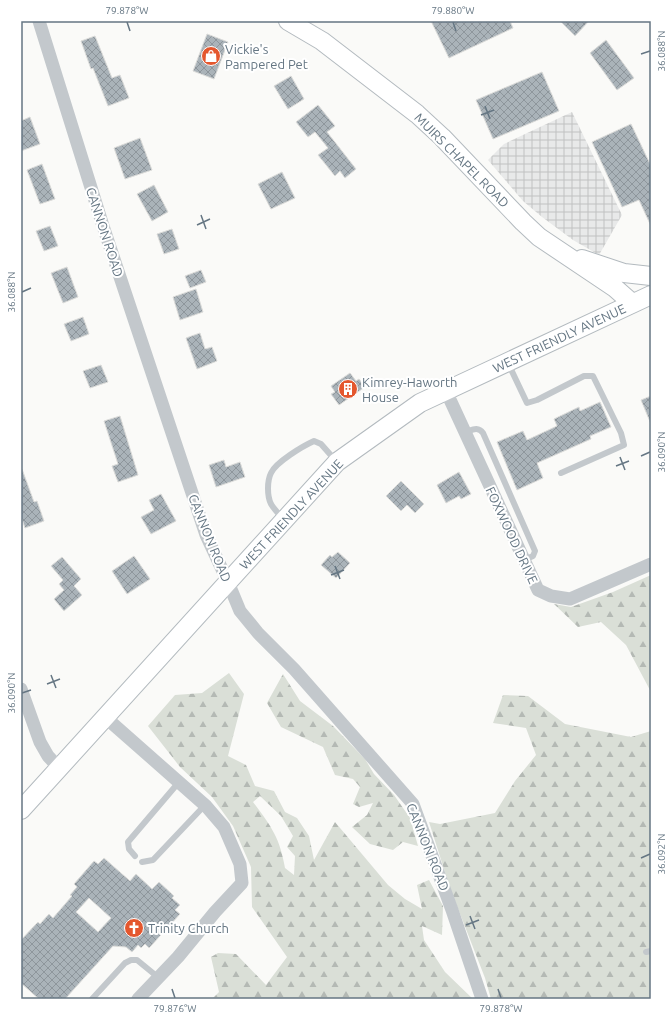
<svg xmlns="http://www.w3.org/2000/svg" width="672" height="1020" font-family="Ubuntu,sans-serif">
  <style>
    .industrial { fill: url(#industrial-grid) }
    .forest { fill: url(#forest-firs); fill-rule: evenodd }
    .building { fill: url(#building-cross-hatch); stroke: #dcdcda; fill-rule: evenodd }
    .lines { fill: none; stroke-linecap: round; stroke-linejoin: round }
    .secondary-casing { stroke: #b3babf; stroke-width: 20 }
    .lane { stroke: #c3c8cc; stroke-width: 6 }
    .street { stroke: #c3c8cc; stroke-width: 13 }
    .secondary { stroke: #fff; stroke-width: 18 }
    .ticks { fill: none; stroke: #657683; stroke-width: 1.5 }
    .labels { text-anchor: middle; stroke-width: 4; stroke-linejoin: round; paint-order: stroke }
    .poi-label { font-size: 13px; fill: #657683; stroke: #fff; text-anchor: start }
    .street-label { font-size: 13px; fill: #657683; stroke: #fff }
    .neatline { fill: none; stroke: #657683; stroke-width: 1.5 }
    .ticks-label { font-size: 10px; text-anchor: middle; fill: #657683 }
  </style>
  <defs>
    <pattern id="industrial-grid" width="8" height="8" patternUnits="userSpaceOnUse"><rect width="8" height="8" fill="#e8e9e9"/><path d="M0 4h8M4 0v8" fill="none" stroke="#c0c1c2"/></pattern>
    <pattern id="forest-firs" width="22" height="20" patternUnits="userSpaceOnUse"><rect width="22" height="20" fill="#dadfd7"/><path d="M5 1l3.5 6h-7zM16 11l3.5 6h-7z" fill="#b4b9b4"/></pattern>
    <pattern id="building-cross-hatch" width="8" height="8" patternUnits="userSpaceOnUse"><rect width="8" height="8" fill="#aab3b9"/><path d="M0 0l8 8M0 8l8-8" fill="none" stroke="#8e969c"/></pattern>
  </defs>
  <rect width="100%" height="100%" fill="#fafaf8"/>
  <path class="industrial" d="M 572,112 L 622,215 L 599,255 L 573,240 L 542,217 L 523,201 L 488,160 L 504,144 Z"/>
  <path class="forest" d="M 651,575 L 651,692 L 626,645 L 601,622 L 578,627 L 554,604 L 571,607 L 613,592 Z
    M 229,673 L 244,694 L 228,756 L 246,765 L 255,786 L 274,791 L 285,812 L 297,818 L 309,836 L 314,860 L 335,822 L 388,885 L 405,899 L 422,909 L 417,885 L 429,880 L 443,906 L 442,935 L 422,926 L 424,940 L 445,972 L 473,999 L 212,999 L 219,992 L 211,957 L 218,953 L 236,954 L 266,985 L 287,957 L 252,907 L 251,867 L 233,826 L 212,797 L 180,767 L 148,726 L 175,695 L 202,693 ZM 260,796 L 281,816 L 293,836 L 287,847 L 295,856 L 294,875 L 285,868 C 280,838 271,826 253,802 Z
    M 283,674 L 300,701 L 333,726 L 365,759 L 374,774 L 394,795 L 410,818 L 418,846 L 403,842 L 393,850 L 370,844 L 352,827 L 367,815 L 373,803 L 359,807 L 353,804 L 360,787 L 353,779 L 335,775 L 323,747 L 281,727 L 267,703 Z
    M 503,695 L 528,696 L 565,724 L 631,737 L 651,731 L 651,999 L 491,999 L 485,978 L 450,888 L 429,822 L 440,824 L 495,813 L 515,781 L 536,755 L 526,728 L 493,723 Z"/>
  <path class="building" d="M 431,21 L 510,21 L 513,28 L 449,58 Z
    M 560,21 L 589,21 L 575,36 Z
    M 207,34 L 228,42 L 214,79 L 193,71 Z
    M 95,36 L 112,78 L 120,75 L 129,98 L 108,106 L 93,68 L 91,69 L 81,41 Z
    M 606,40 L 634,78 L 617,90 L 590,53 Z
    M 542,72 L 559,111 L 493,139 L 476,100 Z
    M 291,76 L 304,99 L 288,109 L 274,86 Z
    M 318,105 L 335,126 L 327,132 L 356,169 L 345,178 L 340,171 L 335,176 L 318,155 L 328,148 L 315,132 L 308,137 L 296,122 Z
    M 30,117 L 40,144 L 21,151 L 21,121 Z
    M 631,124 L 651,166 L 651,226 L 639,200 L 622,207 L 592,142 Z
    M 140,138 L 152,170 L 125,179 L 114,148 Z
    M 42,164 L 55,199 L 40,204 L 27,170 Z
    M 282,172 L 295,198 L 271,209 L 258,184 Z
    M 154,185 L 168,212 L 152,221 L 137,194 Z
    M 50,226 L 58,246 L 44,251 L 36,231 Z
    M 172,229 L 179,249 L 164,254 L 157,234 Z
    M 67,267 L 78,297 L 63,303 L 51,273 Z
    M 201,270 L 206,282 L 190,288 L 185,276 Z
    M 196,289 L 203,312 L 180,320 L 173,297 Z
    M 83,317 L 89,334 L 71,341 L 64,324 Z
    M 200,333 L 205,349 L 212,347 L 217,361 L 197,369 L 186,338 Z
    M 101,365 L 108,382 L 90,388 L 83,371 Z
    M 350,373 L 356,381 L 359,379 L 365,387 L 339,405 L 331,394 L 335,392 L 331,386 Z
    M 651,396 L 651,424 L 641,400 Z
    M 600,402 L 611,427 L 590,436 L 591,439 L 537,463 L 543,478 L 517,490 L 497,442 L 523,431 L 527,440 L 557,426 L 554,419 L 579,407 L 580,411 Z
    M 120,416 L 138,475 L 118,482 L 112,466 L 118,464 L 104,421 Z
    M 224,460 L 226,467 L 240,462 L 245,477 L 216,487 L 209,465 Z
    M 21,469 L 22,469 L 34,502 L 37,501 L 44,521 L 25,528 L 21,516 Z
    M 459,472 L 471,494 L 461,499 L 459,496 L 446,503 L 437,485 Z
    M 401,481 L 424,504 L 415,513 L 407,505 L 401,511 L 386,496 Z
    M 161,494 L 176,521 L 151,534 L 141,517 L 154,510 L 149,500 Z
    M 338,552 L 350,563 L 336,578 L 321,565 L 330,555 L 332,557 Z
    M 134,556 L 150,579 L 127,594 L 112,571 Z
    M 62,557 L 81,579 L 74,586 L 82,595 L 64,611 L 54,599 L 64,590 L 59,584 L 63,580 L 51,566 Z
    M 104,858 L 130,881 L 136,874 L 152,889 L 159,882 L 174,896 L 172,898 L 180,905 L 175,910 L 180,914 L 149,948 L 145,944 L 141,948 L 138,945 L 132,952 L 126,947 L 113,946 L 65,999 L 39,999 L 21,983 L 21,940 L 38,922 L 40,924 L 49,914 L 53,918 L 72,896 L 70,895 L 77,887 L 74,884 L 94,861 L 98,864 ZM 89,898 L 111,918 L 98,932 L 76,912 Z"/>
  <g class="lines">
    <g class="secondary-casing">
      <path id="secondary" d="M 288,21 L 322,41 L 417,114 L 442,137 L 523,222 L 539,237 L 615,288 L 632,303
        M 582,259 L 624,273 L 651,276
        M 21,810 L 337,462 L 420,403 L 651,295"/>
    </g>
    <path class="lane" d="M 508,363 L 527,403 L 537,400 L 584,376 L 593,376 L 621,433 L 624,445 L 561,473
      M 465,432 C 472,430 478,426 483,433 L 535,551 L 533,556 L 524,560
      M 283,519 C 279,514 274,509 271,504 C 267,496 267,481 271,473 C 276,462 303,446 314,441 L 321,444 L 336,461
      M 135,856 L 129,849 L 128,842 L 179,782
      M 142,862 L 153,860 L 205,805
      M 646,952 L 651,951
      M 92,999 L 125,963 L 131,960 L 137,960 L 159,978"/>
    <path class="street" d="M 39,21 L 103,226 L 206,535 L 228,582 L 240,611 L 258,633 L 294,669 L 413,804 L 452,910 L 482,999
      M 446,391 L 538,590 L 551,596 L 570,599 L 651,564
      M 21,689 L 40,742 L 48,756 L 59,768
      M 105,717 L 206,806 L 224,827 L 240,864 L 242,883 L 215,912 L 178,957 L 138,999"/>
    <use href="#secondary" class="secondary"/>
  </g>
  <path class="ticks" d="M 127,22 L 130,31M 453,22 L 456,31M 641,54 L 650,51M 485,106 L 490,119M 481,115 L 494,110M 201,215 L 206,229M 197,225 L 210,219M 22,292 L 31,288M 641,456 L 650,452M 620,457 L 625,470M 616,466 L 629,461M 335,566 L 340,579M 331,575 L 344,570M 51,675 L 56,688M 47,684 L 60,679M 22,693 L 31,690M 641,858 L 650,854M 470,916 L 475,929M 466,925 L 479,920M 172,989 L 175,998M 498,989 L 501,998"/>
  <defs>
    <g id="shop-disc" transform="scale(1)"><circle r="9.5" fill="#e4572e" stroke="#fff"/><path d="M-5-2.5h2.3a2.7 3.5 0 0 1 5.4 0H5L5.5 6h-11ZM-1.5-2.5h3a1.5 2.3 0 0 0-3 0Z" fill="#fff"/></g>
    <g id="building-disc" transform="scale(1)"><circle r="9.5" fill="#e4572e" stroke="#fff"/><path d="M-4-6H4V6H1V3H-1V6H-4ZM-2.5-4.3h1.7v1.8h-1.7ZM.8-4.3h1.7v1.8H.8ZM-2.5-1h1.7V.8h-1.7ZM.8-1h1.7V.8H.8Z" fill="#fff"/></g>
    <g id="church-disc" transform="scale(1)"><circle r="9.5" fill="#e4572e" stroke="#fff"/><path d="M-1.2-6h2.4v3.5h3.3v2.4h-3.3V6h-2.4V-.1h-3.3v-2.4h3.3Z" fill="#fff"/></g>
  </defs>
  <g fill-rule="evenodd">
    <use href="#shop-disc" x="211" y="56"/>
    <use href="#building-disc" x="348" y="389"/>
    <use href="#church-disc" x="134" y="928"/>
  </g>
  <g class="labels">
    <g class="poi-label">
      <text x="225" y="54">Vickie's<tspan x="225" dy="15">Pampered Pet</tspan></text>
      <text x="362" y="387">Kimrey-Haworth<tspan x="362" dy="15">House</tspan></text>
      <text x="148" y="933">Trinity Church</text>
    </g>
    <g class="street-label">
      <text transform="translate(462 160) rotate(45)" y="5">MUIRS CHAPEL ROAD</text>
      <text transform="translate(105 232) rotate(72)" y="5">CANNON ROAD</text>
      <text transform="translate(559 338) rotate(-25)" y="5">WEST FRIENDLY AVENUE</text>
      <text transform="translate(291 514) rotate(-47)" y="5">WEST FRIENDLY AVENUE</text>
      <text transform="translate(512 535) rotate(65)" y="5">FOXWOOD DRIVE</text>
      <text transform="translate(210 538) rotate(68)" y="5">CANNON ROAD</text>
      <text transform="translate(428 847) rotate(68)" y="5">CANNON ROAD</text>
    </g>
  </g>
  <rect width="672" height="1020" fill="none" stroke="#ffffff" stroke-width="44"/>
  <rect x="22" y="22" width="628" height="976" class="neatline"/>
  <g class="ticks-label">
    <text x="127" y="14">79.878°W</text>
    <text x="453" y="14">79.880°W</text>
    <text transform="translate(661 51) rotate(-90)" y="4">36.088°N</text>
    <text transform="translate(11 292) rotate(-90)" y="4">36.088°N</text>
    <text transform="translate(661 452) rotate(-90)" y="4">36.090°N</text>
    <text transform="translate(11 693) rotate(-90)" y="4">36.090°N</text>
    <text transform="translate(661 854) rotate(-90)" y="4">36.092°N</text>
    <text x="175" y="1012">79.876°W</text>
    <text x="501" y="1012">79.878°W</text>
  </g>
</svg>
